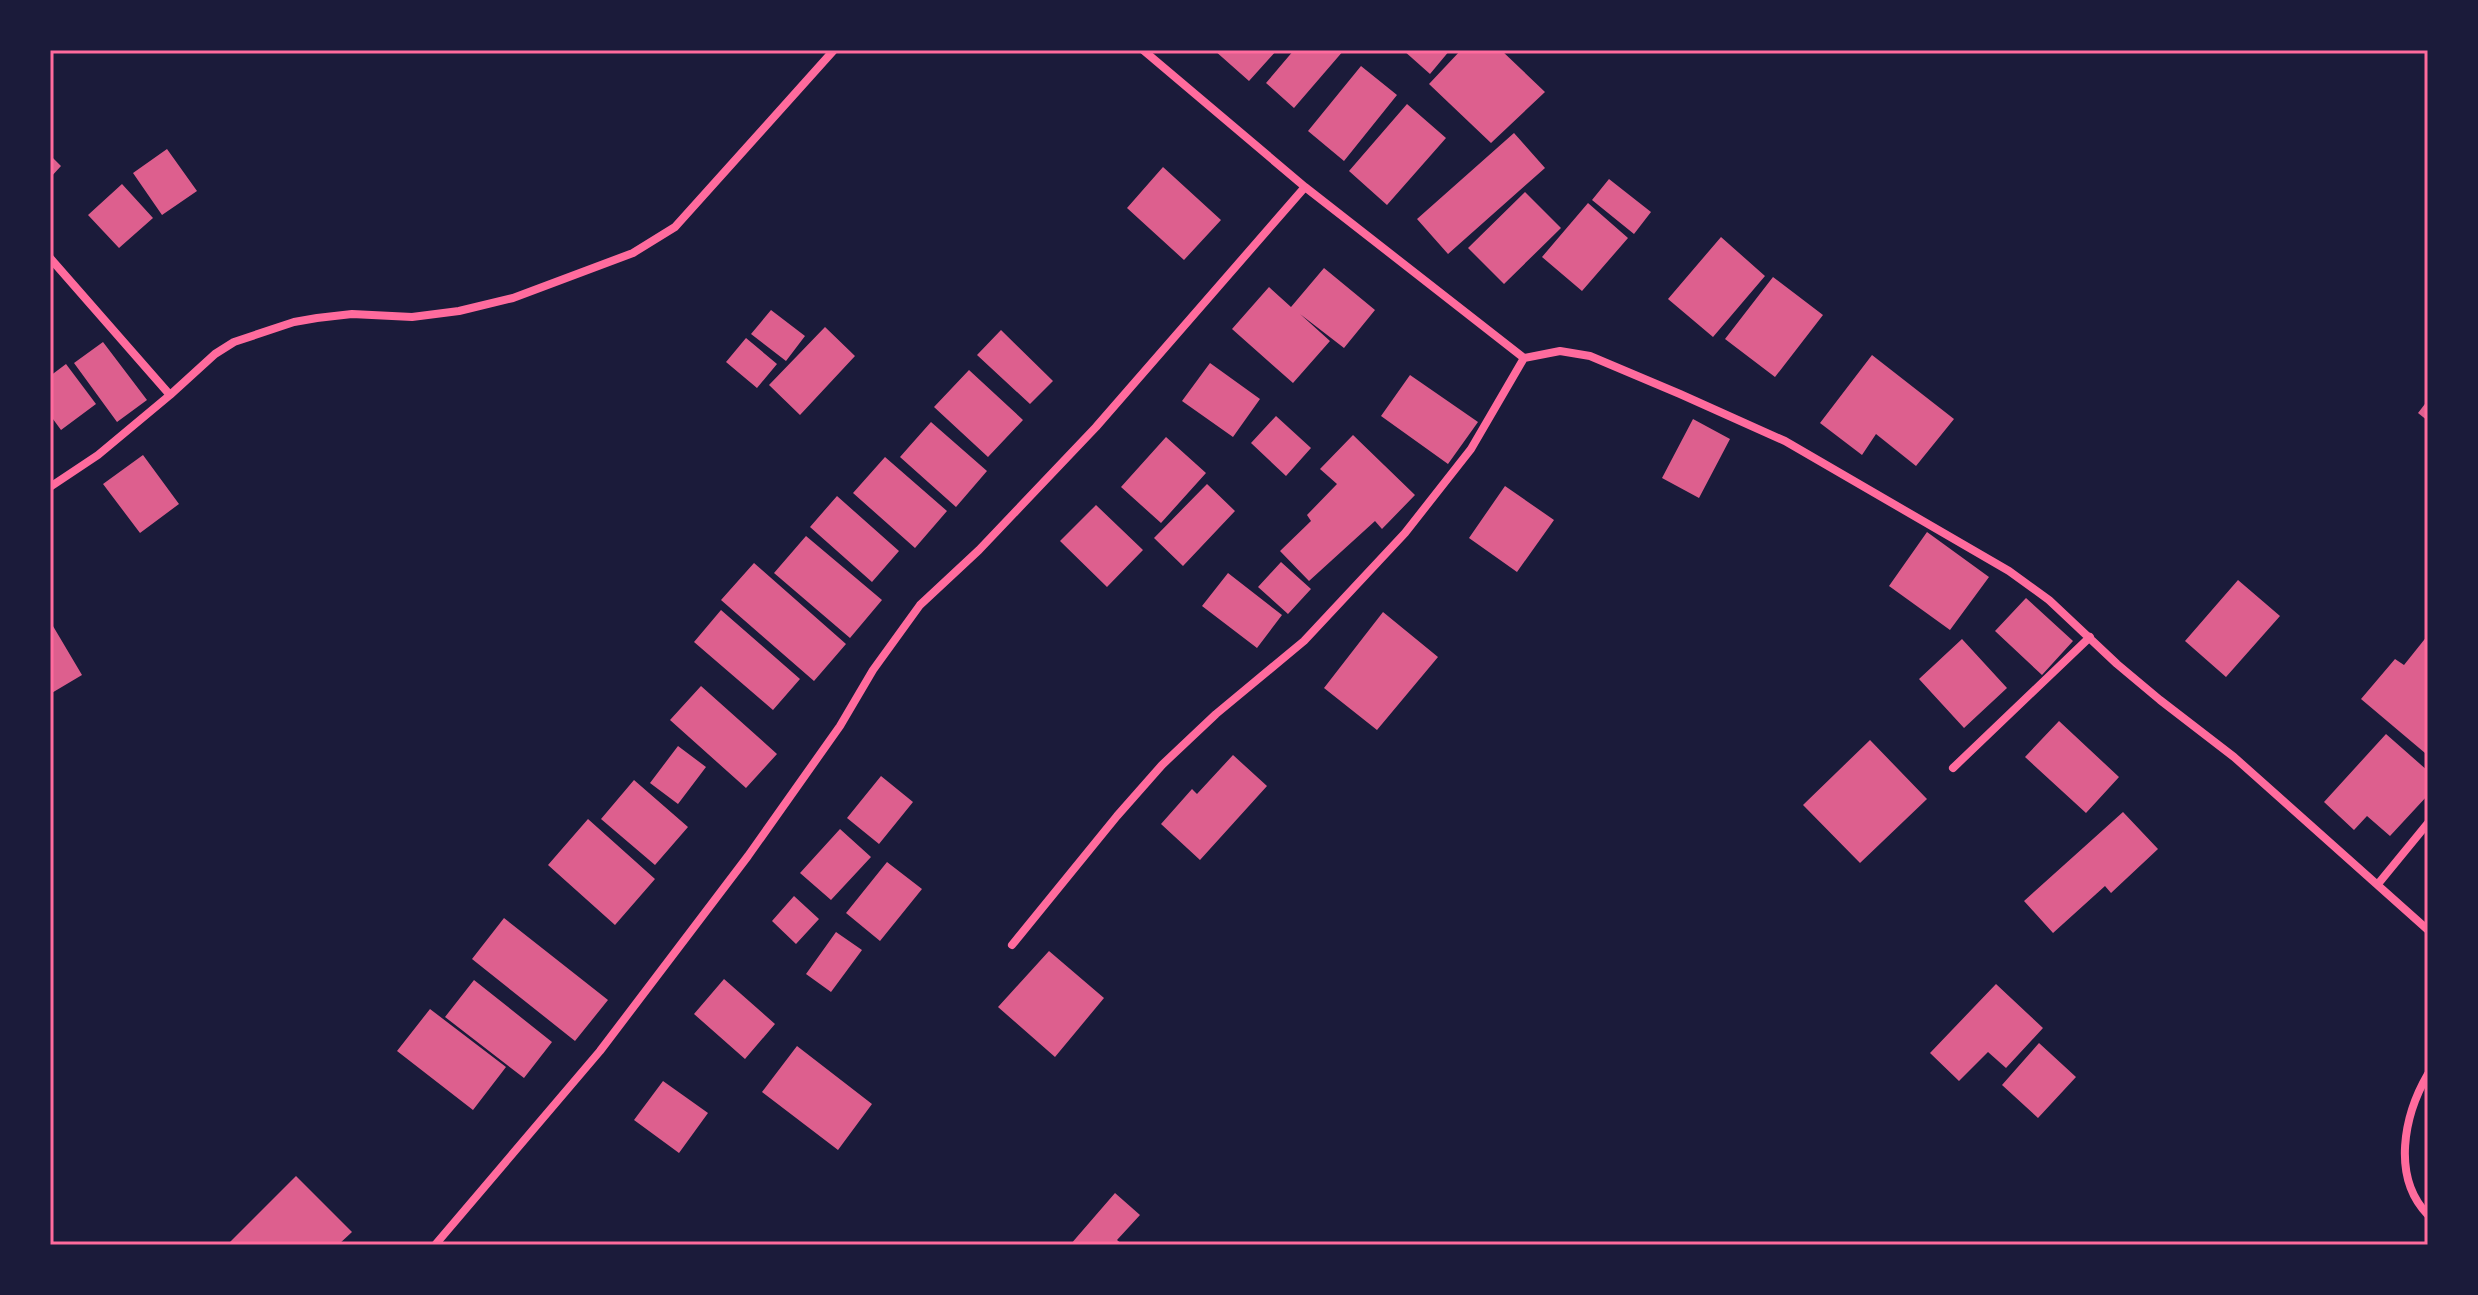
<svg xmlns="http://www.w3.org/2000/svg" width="2478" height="1295" font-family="'Sofia Sans Condensed',sans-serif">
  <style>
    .building { fill: #dd5f8e }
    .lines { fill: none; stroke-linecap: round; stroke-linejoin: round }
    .minor { stroke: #ff6b9d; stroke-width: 8 }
    .neatline { fill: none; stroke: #ff6b9d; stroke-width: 3 }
  </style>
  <rect width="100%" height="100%" fill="#1b1b3a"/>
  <path class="building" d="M 1214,50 L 1277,50 L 1249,81 Z
    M 1294,50 L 1344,50 L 1294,108 L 1266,83 Z
    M 1403,50 L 1450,50 L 1430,74 Z
    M 1461,50 L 1501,50 L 1545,92 L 1491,143 L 1429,84 Z
    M 1361,66 L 1397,95 L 1344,161 L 1308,131 Z
    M 1407,104 L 1446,138 L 1387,205 L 1349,171 Z
    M 1514,133 L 1545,168 L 1448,254 L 1417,219 Z
    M 167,149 L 197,191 L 162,215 L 133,173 Z
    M 50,155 L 61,166 L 50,178 Z
    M 1163,167 L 1221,220 L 1184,260 L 1127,208 Z
    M 1609,179 L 1651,212 L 1634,234 L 1592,200 Z
    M 122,184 L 153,218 L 119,248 L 88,215 Z
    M 1525,192 L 1561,228 L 1504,284 L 1468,248 Z
    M 1588,203 L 1628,238 L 1582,291 L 1542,257 Z
    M 1721,237 L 1765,276 L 1713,337 L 1668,299 Z
    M 1324,268 L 1375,310 L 1344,348 L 1300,314 L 1330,341 L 1293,383 L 1232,329 L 1269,287 L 1291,307 Z
    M 1773,277 L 1823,315 L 1775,377 L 1725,339 Z
    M 771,310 L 805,336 L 786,361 L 751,334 Z
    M 825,327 L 855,356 L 800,415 L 769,385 Z
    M 1001,330 L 1053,381 L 1030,404 L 977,355 Z
    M 746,338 L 777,364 L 757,388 L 726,362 Z
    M 103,342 L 147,400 L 117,422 L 74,363 Z
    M 1872,355 L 1954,419 L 1916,466 L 1876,434 L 1862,455 L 1820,423 Z
    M 1210,363 L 1260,399 L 1233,437 L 1182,401 Z
    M 66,364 L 96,404 L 61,430 L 50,415 L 50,376 Z
    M 969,370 L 1023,420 L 988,457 L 934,407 Z
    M 1410,375 L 1478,422 L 1448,464 L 1381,416 Z
    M 2428,400 L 2428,421 L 2418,413 Z
    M 1276,416 L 1311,448 L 1286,476 L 1251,443 Z
    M 1693,419 L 1730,439 L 1699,498 L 1662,478 Z
    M 931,422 L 987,471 L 956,507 L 900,457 Z
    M 1353,435 L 1415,495 L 1382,529 L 1375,521 L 1309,581 L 1280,551 L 1311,521 L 1307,515 L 1337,484 L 1320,469 Z
    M 1166,437 L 1206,473 L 1161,523 L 1121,487 Z
    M 143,455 L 179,504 L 140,533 L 103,484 Z
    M 885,457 L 947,511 L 915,548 L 853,493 Z
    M 1207,484 L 1235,511 L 1183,566 L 1154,538 Z
    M 1505,486 L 1554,520 L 1517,572 L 1469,538 Z
    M 837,496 L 899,551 L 872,582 L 810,527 Z
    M 1096,505 L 1143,550 L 1107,587 L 1060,541 Z
    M 1927,532 L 1989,577 L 1950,630 L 1889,586 Z
    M 806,536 L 882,600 L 850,638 L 774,573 Z
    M 1281,562 L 1311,589 L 1288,614 L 1258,587 Z
    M 754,563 L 846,644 L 814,681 L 721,600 Z
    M 1228,573 L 1282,615 L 1257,648 L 1202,606 Z
    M 2238,580 L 2280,616 L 2226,677 L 2185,641 Z
    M 2026,598 L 2073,641 L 2042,675 L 1995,631 Z
    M 721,610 L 800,679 L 773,710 L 694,642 Z
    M 1383,612 L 1438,657 L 1377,730 L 1324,688 Z
    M 50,621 L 82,675 L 50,694 Z
    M 2428,635 L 2428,750 L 2425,753 L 2361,699 L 2395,659 L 2404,665 Z
    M 1962,639 L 2007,688 L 1964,728 L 1919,679 Z
    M 701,686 L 777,754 L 746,788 L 670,720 Z
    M 2059,721 L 2119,777 L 2086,813 L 2025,757 Z
    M 2386,734 L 2428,771 L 2428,795 L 2390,836 L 2367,816 L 2354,830 L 2324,802 Z
    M 1870,740 L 1927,799 L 1860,863 L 1803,805 Z
    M 678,746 L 706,767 L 678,804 L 650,783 Z
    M 1233,755 L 1267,786 L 1200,860 L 1161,824 L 1192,789 L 1197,794 Z
    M 881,776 L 913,802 L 879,844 L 847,818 Z
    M 634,780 L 688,827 L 655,865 L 601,819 Z
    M 2123,812 L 2158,849 L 2111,893 L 2105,886 L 2053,933 L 2024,901 Z
    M 588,819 L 655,879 L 615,925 L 548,865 Z
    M 840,829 L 871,857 L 831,900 L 800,873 Z
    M 887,862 L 922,889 L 880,941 L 846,913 Z
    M 794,896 L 819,919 L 796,944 L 772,921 Z
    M 504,918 L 608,1000 L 575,1041 L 472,959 Z
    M 836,932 L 862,950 L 831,992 L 806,974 Z
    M 1049,951 L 1104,998 L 1055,1057 L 998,1007 Z
    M 724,979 L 775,1024 L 745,1059 L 694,1014 Z
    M 474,980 L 552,1042 L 524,1078 L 445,1017 Z
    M 1996,984 L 2043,1028 L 2006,1068 L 1988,1052 L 1959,1081 L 1930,1053 Z
    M 430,1009 L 506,1067 L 473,1110 L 397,1051 Z
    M 2039,1043 L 2076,1077 L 2038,1118 L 2002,1085 Z
    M 797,1046 L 872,1104 L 838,1150 L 762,1092 Z
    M 663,1081 L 708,1113 L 679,1153 L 634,1120 Z
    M 296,1176 L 352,1232 L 338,1245 L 227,1245 Z
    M 1115,1193 L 1140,1215 L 1117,1240 L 1123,1245 L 1070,1245 Z"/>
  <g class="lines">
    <path class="minor" d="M 1143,50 L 1305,187 L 1524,358 L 1560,351 L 1590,356 L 1680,394 L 1785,441 L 2009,571 L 2049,600 L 2117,664 L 2160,700 L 2234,757 L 2428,930
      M 50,258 L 170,395
      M 50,487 L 98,455 L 170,395 L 215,354 L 234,342 L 294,322 L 317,318 L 352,314 L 412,317 L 459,311 L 513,298 L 633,253 L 675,227 L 834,50
      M 1953,768 L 2090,637
      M 2378,884 L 2428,823
      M 1012,945 L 1117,816 L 1162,765 L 1216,714 L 1304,641 L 1405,533 L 1471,449 L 1524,358
      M 2428,1074 C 2404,1115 2391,1177 2428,1215
      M 435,1245 L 600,1051 L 748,856 L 840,726 L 873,670 L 920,605 L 979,550 L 1096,427 L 1305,187"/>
  </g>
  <rect width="2478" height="1295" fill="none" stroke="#1b1b3a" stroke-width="104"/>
  <rect x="52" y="52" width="2374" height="1191" class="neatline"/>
</svg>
